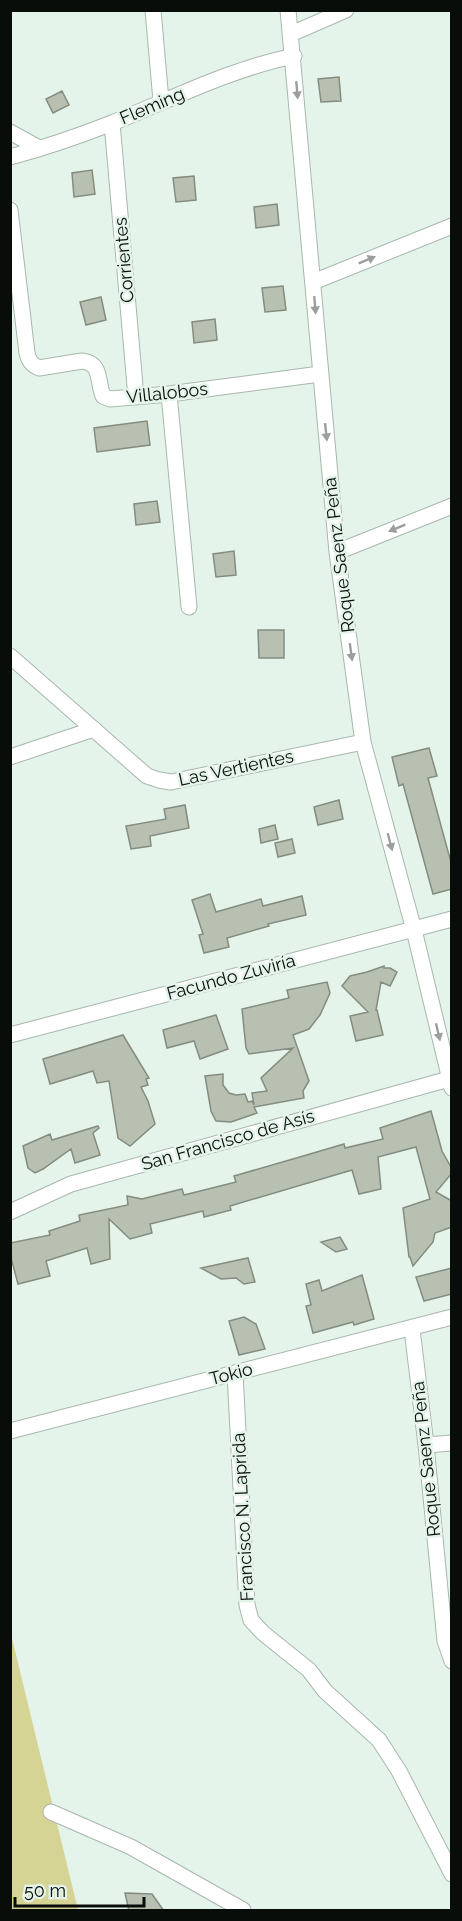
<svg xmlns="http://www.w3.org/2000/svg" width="462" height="1921" font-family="Raleway,sans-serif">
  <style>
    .green { fill: #d6d494 }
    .building { fill: #b8c0b2; stroke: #848c7f; stroke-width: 1.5 }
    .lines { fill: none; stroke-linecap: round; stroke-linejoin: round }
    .minor-casing { stroke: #a8b7ad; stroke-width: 17 }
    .minor { stroke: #fff; stroke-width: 15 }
    .oneway { fill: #9c9e9d }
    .labels { text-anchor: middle; stroke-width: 5; stroke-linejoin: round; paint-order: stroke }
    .street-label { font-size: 18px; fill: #080d0a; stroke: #e4f4ea }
  </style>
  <rect width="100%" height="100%" fill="#e4f4ea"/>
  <path class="green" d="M 11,1634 L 78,1910 L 11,1910 Z"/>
  <path class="building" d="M 339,77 L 341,101 L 321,102 L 318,79 Z
    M 62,91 L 69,105 L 53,113 L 46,99 Z
    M 92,170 L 95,194 L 74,197 L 72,173 Z
    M 194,176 L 196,200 L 176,202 L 173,178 Z
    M 277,204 L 279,225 L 256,228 L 254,207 Z
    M 283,286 L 286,310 L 265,312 L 262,288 Z
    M 101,297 L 106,320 L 86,325 L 80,302 Z
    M 215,319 L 217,340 L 194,343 L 192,322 Z
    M 147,421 L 150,445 L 97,452 L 94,428 Z
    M 157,501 L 160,522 L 136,525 L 134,504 Z
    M 234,551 L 236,575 L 216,577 L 213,554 Z
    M 258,630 L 284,630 L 284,658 L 259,658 Z
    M 429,748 L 437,776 L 428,778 L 452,866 L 452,889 L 433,894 L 403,784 L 399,786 L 392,757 Z
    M 339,800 L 343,819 L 318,825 L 314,807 Z
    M 185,805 L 189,828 L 150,836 L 151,846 L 131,849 L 126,826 L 166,819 L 164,809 Z
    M 275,825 L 278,839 L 261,843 L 259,829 Z
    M 292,839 L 295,853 L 278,857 L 275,843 Z
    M 210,894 L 216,912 L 261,899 L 263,906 L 302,896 L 306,915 L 268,924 L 269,926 L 227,938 L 229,947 L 204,953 L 199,935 L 203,934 L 192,900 Z
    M 384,966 L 384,968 L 390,968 L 397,972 L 390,986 L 381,982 L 376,1010 L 377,1010 L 383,1035 L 356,1041 L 350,1016 L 368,1012 L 342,986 L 350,976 L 367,972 Z
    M 327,982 L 330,993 L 320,1015 L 309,1029 L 293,1035 L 309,1081 L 303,1091 L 304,1098 L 254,1107 L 257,1113 L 231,1122 L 216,1121 L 211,1111 L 205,1076 L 223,1074 L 223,1085 L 229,1093 L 236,1095 L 245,1094 L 248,1102 L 252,1101 L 254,1105 L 252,1093 L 267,1091 L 261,1078 L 293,1048 L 249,1054 L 246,1048 L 242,1009 L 289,998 L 287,990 Z
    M 216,1015 L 228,1049 L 200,1059 L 194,1041 L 167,1048 L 163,1030 Z
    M 123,1035 L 149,1078 L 146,1079 L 148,1085 L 141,1087 L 148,1101 L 155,1124 L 130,1146 L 118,1138 L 109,1081 L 97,1083 L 93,1071 L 50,1084 L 43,1059 Z
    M 431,1111 L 442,1151 L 452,1169 L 452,1173 L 436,1192 L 452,1201 L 452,1227 L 435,1233 L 433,1242 L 413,1266 L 410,1257 L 409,1257 L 403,1208 L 430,1199 L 416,1147 L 378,1157 L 381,1189 L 359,1194 L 352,1170 L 230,1206 L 231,1210 L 204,1217 L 203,1211 L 150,1224 L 152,1233 L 130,1239 L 109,1219 L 110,1259 L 91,1264 L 87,1248 L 46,1261 L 50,1276 L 18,1284 L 10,1254 L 10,1243 L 50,1235 L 49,1231 L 80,1221 L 79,1215 L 128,1205 L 127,1196 L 142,1199 L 182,1189 L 184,1195 L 236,1182 L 234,1176 L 310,1154 L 344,1144 L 345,1148 L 383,1139 L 380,1128 Z
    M 98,1126 L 99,1128 L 93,1133 L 100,1155 L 75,1163 L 71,1149 L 43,1169 L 35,1173 L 28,1168 L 23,1146 L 50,1134 L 52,1140 Z
    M 340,1237 L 347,1249 L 336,1252 L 321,1242 Z
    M 248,1258 L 255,1282 L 244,1284 L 236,1278 L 221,1279 L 201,1268 Z
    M 452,1268 L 452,1294 L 424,1301 L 416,1277 Z
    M 362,1275 L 374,1319 L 354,1325 L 353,1322 L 313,1333 L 306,1306 L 311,1305 L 306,1284 L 319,1280 L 322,1291 Z
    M 244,1317 L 256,1324 L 265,1349 L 239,1355 L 229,1321 Z
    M 125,1893 L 152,1894 L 164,1911 L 129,1911 Z"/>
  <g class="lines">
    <g class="minor-casing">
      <path id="minor" d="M 153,10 L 161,101
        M 288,10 L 337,552 L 363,742 L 414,930 L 452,1088
        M 291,34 L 346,10
        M 112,123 L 136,397
        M 10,132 L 39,148
        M 10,157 C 44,148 79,136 112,123 C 172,99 230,69 294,56
        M 10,210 L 27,353 C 29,361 31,364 39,368 L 82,361 C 102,363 97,381 103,396 L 110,399 L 169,394 L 320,374
        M 313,282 L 452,226
        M 169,394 L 189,607
        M 337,552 L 452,506
        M 10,656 L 147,776 L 159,780 L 171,782 L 363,742
        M 10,757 L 94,729
        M 10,1035 L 452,919
        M 10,1212 L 71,1184 L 449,1079
        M 412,1329 L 426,1445 L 445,1641 L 452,1661
        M 235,1373 L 247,1605 L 251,1620 L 263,1633 L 309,1670 L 325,1691 L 379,1740 L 399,1771 L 452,1874
        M 10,1431 L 452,1317
        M 426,1445 L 452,1443
        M 51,1812 L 131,1847 L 243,1910"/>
    </g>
    <use href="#minor" class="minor"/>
  </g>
  <defs><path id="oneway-solid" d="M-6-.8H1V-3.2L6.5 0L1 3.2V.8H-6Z" transform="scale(1.5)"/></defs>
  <g class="oneway">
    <use href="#oneway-solid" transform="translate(297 90) rotate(85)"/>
    <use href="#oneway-solid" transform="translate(367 260) rotate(-22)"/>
    <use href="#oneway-solid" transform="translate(315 305) rotate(85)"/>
    <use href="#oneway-solid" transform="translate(326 432) rotate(84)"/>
    <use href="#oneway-solid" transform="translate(397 528) rotate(158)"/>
    <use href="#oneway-solid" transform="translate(351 652) rotate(82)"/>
    <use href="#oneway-solid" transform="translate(390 842) rotate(75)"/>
    <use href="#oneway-solid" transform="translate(438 1032) rotate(77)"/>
  </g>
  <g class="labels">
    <g class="street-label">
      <text transform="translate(152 106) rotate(-23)" y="6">Fleming</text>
      <text transform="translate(124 260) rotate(-95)" y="6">Corrientes</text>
      <text transform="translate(167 393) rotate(-6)" y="6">Villalobos</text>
      <text transform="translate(339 555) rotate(-97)" y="6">Roque Saenz Peña</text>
      <text transform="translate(236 768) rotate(-12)" y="6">Las Vertientes</text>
      <text transform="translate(231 977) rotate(-15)" y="6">Facundo Zuviría</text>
      <text transform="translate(228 1140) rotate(-16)" y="6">San Francisco de Asís</text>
      <text transform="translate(231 1374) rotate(-14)" y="6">Tokio</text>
      <text transform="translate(426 1459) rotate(-96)" y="6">Roque Saenz Peña</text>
      <text transform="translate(243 1517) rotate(-93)" y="6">Francisco N. Laprida</text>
    </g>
  </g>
  <rect width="462" height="1921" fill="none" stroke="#080d0a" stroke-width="24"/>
  <path d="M15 1897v9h129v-9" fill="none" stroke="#080d0a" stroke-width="3"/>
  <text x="24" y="1897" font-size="18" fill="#080d0a" stroke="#e4f4ea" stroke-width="4.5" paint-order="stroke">50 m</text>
</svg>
